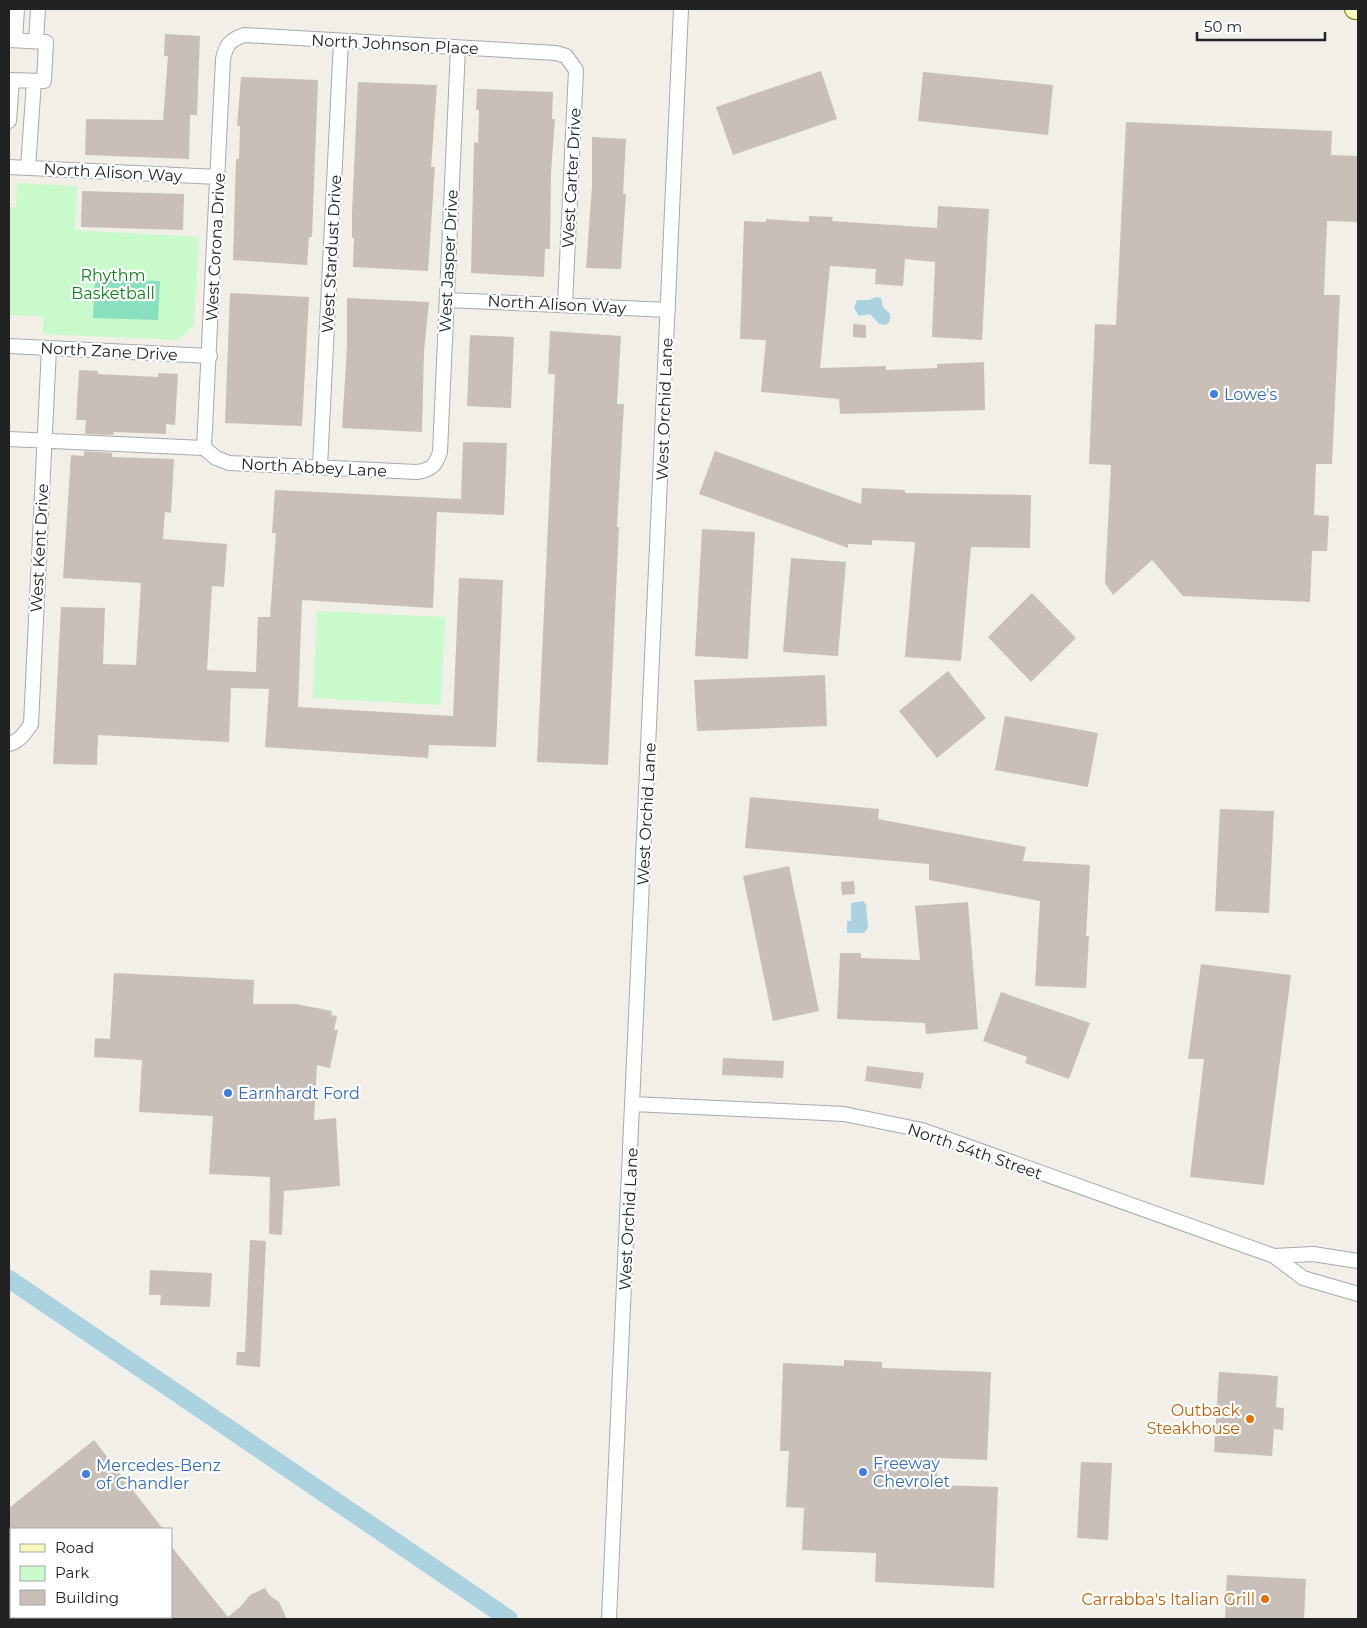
<svg xmlns="http://www.w3.org/2000/svg" width="1367" height="1628" font-family="Montserrat,sans-serif">
  <style>
    .park { fill: #c8facc }
    .pitch { fill: #88e0be }
    .water { fill: #aad3df }
    .lines { fill: none; stroke-linecap: round; stroke-linejoin: round }
    .canal { stroke: #aad3df; stroke-width: 18 }
    .building { fill: #c7bfb8 }
    .minor-casing { stroke: #a9a9a9; stroke-width: 16 }
    .secondary-casing { stroke: #707d05; stroke-width: 22 }
    .minor { stroke: #fff; stroke-width: 14 }
    .secondary { stroke: #f7fabf; stroke-width: 20 }
    .shop-dot { fill: #3f7fe0; stroke: #fff; stroke-width: 2 }
    .food-dot { fill: #e8710a; stroke: #fff; stroke-width: 2 }
    .labels { text-anchor: middle; stroke-width: 4.5; stroke-linejoin: round; paint-order: stroke }
    .street-label { font-size: 16px; fill: #222; stroke: #fff }
    .park-label { font-size: 16px; fill: #0c8416; stroke: #fff }
    .shop-label { font-size: 16px; fill: #366cbe; stroke: #fff; text-anchor: start }
    .food-label { font-size: 16px; fill: #c56008; stroke: #fff; text-anchor: end }
  </style>
  <rect width="100%" height="100%" fill="#f2efe9"/>
  <path class="park" d="M 17,183 L 77,186 L 75,230 L 199,237 L 194,325 L 178,340 L 43,334 L 43,316 L 9,315 L 9,207 L 16,207 Z
    M 317,611 L 445,617 L 441,705 L 313,698 Z"/>
  <path class="pitch" d="M 95,279 L 160,281 L 158,320 L 93,318 Z"/>
  <path class="water" d="M 876,297 L 881,298 L 883,307 L 890,314 L 890,321 L 886,325 L 879,324 L 870,314 L 859,316 L 854,308 L 857,300 L 869,300 Z
    M 863,901 L 866,904 L 868,928 L 864,933 L 847,933 L 847,921 L 851,921 L 851,903 Z"/>
  <g class="lines">
    <path class="canal" d="M 9,1279 L 509,1619"/>
  </g>
  <path class="building" d="M 165,34 L 200,36 L 197,115 L 190,115 L 189,159 L 85,155 L 86,119 L 163,120 L 168,56 L 164,56 Z
    M 821,71 L 837,119 L 733,155 L 716,107 Z
    M 923,72 L 1053,85 L 1048,135 L 918,121 Z
    M 241,77 L 318,80 L 312,237 L 309,237 L 307,265 L 233,260 L 236,159 L 239,159 L 240,126 L 237,126 Z
    M 358,82 L 437,85 L 431,167 L 435,167 L 428,271 L 353,267 L 354,238 L 352,238 L 352,212 Z
    M 477,89 L 553,92 L 552,119 L 555,119 L 551,173 L 550,249 L 545,249 L 544,277 L 471,273 L 474,142 L 478,143 L 479,110 L 476,110 Z
    M 1126,122 L 1332,131 L 1331,155 L 1358,156 L 1358,222 L 1327,221 L 1324,295 L 1340,295 L 1332,464 L 1316,464 L 1314,515 L 1329,516 L 1327,551 L 1312,551 L 1310,602 L 1183,596 L 1152,560 L 1113,595 L 1105,583 L 1111,465 L 1089,464 L 1095,324 L 1116,325 Z
    M 592,137 L 626,139 L 623,194 L 626,194 L 621,269 L 586,268 L 592,186 Z
    M 82,191 L 184,194 L 183,230 L 81,227 Z
    M 938,206 L 989,209 L 982,340 L 932,337 L 935,262 L 905,259 L 903,286 L 875,284 L 876,269 L 830,266 L 820,368 L 886,366 L 886,370 L 937,368 L 937,364 L 984,362 L 985,410 L 840,414 L 839,399 L 761,392 L 766,340 L 740,339 L 744,221 L 766,222 L 766,219 L 809,222 L 809,216 L 833,217 L 832,221 L 937,228 Z
    M 230,293 L 309,297 L 302,426 L 225,423 Z
    M 347,298 L 429,302 L 424,351 L 422,432 L 342,428 L 347,347 Z
    M 853,324 L 866,325 L 866,338 L 853,337 Z
    M 550,331 L 621,336 L 617,404 L 624,404 L 617,527 L 619,527 L 608,765 L 537,762 L 555,374 L 548,374 Z
    M 470,335 L 514,337 L 511,408 L 467,406 Z
    M 79,370 L 98,371 L 98,374 L 158,377 L 158,373 L 178,374 L 175,425 L 166,424 L 166,434 L 114,432 L 113,435 L 85,434 L 86,420 L 76,420 Z
    M 463,442 L 507,443 L 504,515 L 437,512 L 433,608 L 302,600 L 298,707 L 453,716 L 459,578 L 503,580 L 496,747 L 429,745 L 428,758 L 265,747 L 269,689 L 231,688 L 229,742 L 98,735 L 97,765 L 53,764 L 61,607 L 105,608 L 103,664 L 136,665 L 141,583 L 63,578 L 71,455 L 84,456 L 84,451 L 112,453 L 112,457 L 174,459 L 171,513 L 165,512 L 163,539 L 227,544 L 224,587 L 212,586 L 207,670 L 256,672 L 258,617 L 270,617 L 276,533 L 272,533 L 275,490 L 461,499 Z
    M 715,451 L 861,504 L 862,488 L 905,490 L 905,493 L 1031,495 L 1030,548 L 971,547 L 961,661 L 905,657 L 915,542 L 872,540 L 872,545 L 848,544 L 848,548 L 699,494 Z
    M 702,529 L 755,532 L 748,659 L 695,656 Z
    M 791,558 L 846,562 L 838,656 L 783,652 Z
    M 1032,593 L 1076,638 L 1031,682 L 988,637 Z
    M 948,671 L 986,718 L 937,758 L 899,711 Z
    M 825,675 L 827,726 L 697,731 L 694,680 Z
    M 1005,716 L 1098,733 L 1088,787 L 995,770 Z
    M 750,797 L 879,809 L 878,819 L 1026,847 L 1023,861 L 1090,865 L 1086,936 L 1089,936 L 1086,988 L 1035,986 L 1040,901 L 929,880 L 929,864 L 745,848 Z
    M 1220,809 L 1274,811 L 1269,913 L 1215,911 Z
    M 789,866 L 819,1011 L 773,1021 L 743,876 Z
    M 854,881 L 855,894 L 842,895 L 841,882 Z
    M 968,902 L 978,1029 L 926,1034 L 925,1023 L 837,1019 L 840,953 L 861,953 L 861,958 L 920,960 L 915,906 Z
    M 1201,964 L 1291,975 L 1264,1185 L 1190,1177 L 1204,1059 L 1188,1059 Z
    M 114,973 L 254,980 L 253,1004 L 296,1004 L 332,1011 L 331,1015 L 337,1016 L 334,1030 L 338,1030 L 330,1068 L 317,1065 L 314,1120 L 336,1118 L 340,1186 L 284,1191 L 282,1235 L 269,1234 L 270,1177 L 209,1174 L 213,1116 L 139,1112 L 142,1060 L 94,1057 L 95,1038 L 110,1039 Z
    M 1001,992 L 1090,1023 L 1069,1079 L 1025,1063 L 1027,1057 L 983,1041 Z
    M 723,1058 L 784,1061 L 783,1078 L 722,1075 Z
    M 867,1066 L 924,1073 L 921,1089 L 865,1081 Z
    M 250,1240 L 266,1241 L 260,1367 L 236,1365 L 237,1352 L 245,1352 Z
    M 150,1270 L 212,1273 L 210,1307 L 160,1305 L 161,1295 L 149,1295 Z
    M 844,1360 L 882,1362 L 882,1368 L 991,1372 L 987,1460 L 938,1458 L 937,1485 L 998,1487 L 994,1588 L 875,1582 L 876,1553 L 802,1550 L 804,1508 L 786,1507 L 789,1451 L 780,1451 L 783,1363 L 844,1366 Z
    M 1219,1372 L 1278,1376 L 1276,1407 L 1284,1408 L 1283,1430 L 1274,1429 L 1272,1456 L 1214,1452 Z
    M 94,1440 L 163,1529 L 9,1529 L 9,1508 Z
    M 1081,1462 L 1112,1463 L 1108,1540 L 1077,1538 Z
    M 171,1546 L 228,1617 L 241,1606 L 250,1595 L 265,1588 L 269,1595 L 279,1602 L 287,1619 L 171,1619 Z
    M 1227,1575 L 1306,1579 L 1304,1619 L 1225,1619 Z"/>
  <g class="lines">
    <g class="minor-casing">
      <path id="minor" d="M 9,40 L 46,42 L 44,81 L 9,80
        M 15,40 L 17,9
        M 36,41 L 38,9
        M 9,121 L 12,80
        M 9,167 L 218,177
        M 28,168 L 34,81
        M 447,300 L 668,310
        M 9,346 L 210,356
        M 9,439 L 204,448
        M 204,448 L 223,59 C 226,45 230,40 244,35 L 556,53 L 566,56 L 576,70 L 565,304
        M 204,448 L 216,458 L 229,463 L 417,472 C 431,470 436,465 440,452 L 458,48
        M 320,467 L 341,41
        M 9,744 C 20,741 25,733 31,724 L 49,348
        M 633,1104 L 844,1114 L 922,1130 L 1274,1256 L 1303,1278 L 1358,1294
        M 1274,1256 L 1313,1254 L 1358,1261
        M 609,1619 L 681,9"/>
    </g>
    <g class="secondary-casing">
      <path id="secondary" d="M 1355,9 L 1358,9"/>
    </g>
    <use href="#minor" class="minor"/>
    <use href="#secondary" class="secondary"/>
  </g>
  <g class="shop-dot">
    <circle cx="1214" cy="394" r="5"/>
    <circle cx="228" cy="1093" r="5"/>
    <circle cx="863" cy="1472" r="5"/>
    <circle cx="86" cy="1474" r="5"/>
  </g>
  <g class="food-dot">
    <circle cx="1250" cy="1419" r="5"/>
    <circle cx="1265" cy="1599" r="5"/>
  </g>
  <g class="labels">
    <g class="street-label">
      <text transform="translate(395 44) rotate(3)" y="6">North Johnson Place</text>
      <text transform="translate(113 172) rotate(3)" y="6">North Alison Way</text>
      <text transform="translate(571 178) rotate(-87)" y="6">West Carter Drive</text>
      <text transform="translate(215 247) rotate(-87)" y="6">West Corona Drive</text>
      <text transform="translate(331 254) rotate(-87)" y="6">West Stardust Drive</text>
      <text transform="translate(448 261) rotate(-87)" y="6">West Jasper Drive</text>
      <text transform="translate(557 304) rotate(3)" y="6">North Alison Way</text>
      <text transform="translate(109 351) rotate(3)" y="6">North Zane Drive</text>
      <text transform="translate(664 409) rotate(-88)" y="6">West Orchid Lane</text>
      <text transform="translate(314 467) rotate(3)" y="6">North Abbey Lane</text>
      <text transform="translate(39 548) rotate(-87)" y="6">West Kent Drive</text>
      <text transform="translate(646 814) rotate(-87)" y="6">West Orchid Lane</text>
      <text transform="translate(975 1151) rotate(19)" y="6">North 54th Street</text>
      <text transform="translate(628 1219) rotate(-87)" y="6">West Orchid Lane</text>
    </g>
    <g class="park-label">
      <text x="113" y="281">Rhythm<tspan x="113" dy="18">Basketball</tspan></text>
    </g>
    <g class="shop-label">
      <text x="1224" y="400">Lowe's</text>
      <text x="238" y="1099">Earnhardt Ford</text>
      <text x="873" y="1469">Freeway<tspan x="873" dy="18">Chevrolet</tspan></text>
      <text x="96" y="1471">Mercedes-Benz<tspan x="96" dy="18">of Chandler</tspan></text>
    </g>
    <g class="food-label">
      <text x="1240" y="1416">Outback<tspan x="1240" dy="18">Steakhouse</tspan></text>
      <text x="1255" y="1605">Carrabba's Italian Grill</text>
    </g>
  </g>
  <rect width="1367" height="1628" fill="none" stroke="#222222" stroke-width="20"/>
  <rect x="10" y="1528" width="162" height="90" fill="#ffffff" stroke="#a7a7a7"/>
  <rect x="20" y="1544" width="25" height="8" fill="#f7fabf" stroke="#a7a7a7"/>
  <text x="55" y="1553" font-size="15" fill="#222222">Road</text>
  <rect x="20" y="1566" width="25" height="15" fill="#c8facc" stroke="#a7a7a7"/>
  <text x="55" y="1578" font-size="15" fill="#222222">Park</text>
  <rect x="20" y="1590" width="25" height="15" fill="#c7bfb8" stroke="#a7a7a7"/>
  <text x="55" y="1603" font-size="15" fill="#222222">Building</text>
  <path d="M1197 32v8h128v-8" fill="none" stroke="#222222" stroke-width="2.5"/>
  <text x="1204" y="32" font-size="15" fill="#222222" stroke="#ffffff" stroke-width="4" paint-order="stroke">50 m</text>
</svg>
